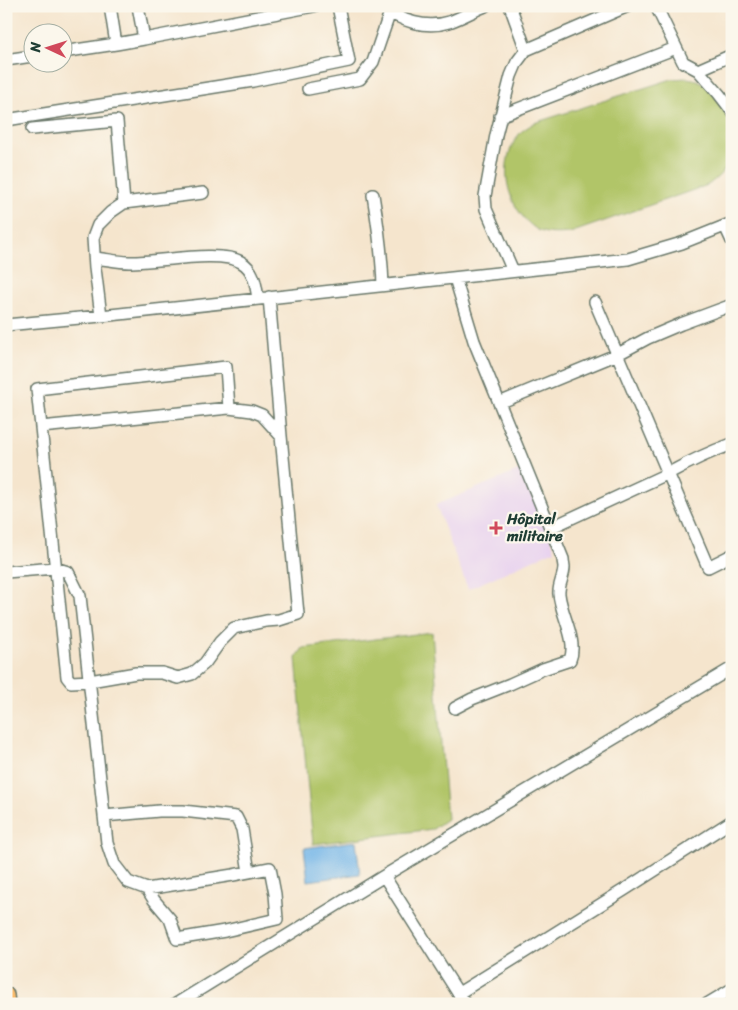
<svg xmlns="http://www.w3.org/2000/svg" width="738" height="1010" font-family="Sriracha,sans-serif">
  <style>
    .built { fill: #e8d2ef }
    .green { fill: #b1c568; stroke: #68814e }
    .water { fill: #73b5e8; stroke: #49798e }
    .lines { fill: none; stroke-linecap: round; stroke-linejoin: round }
    .minor-casing { stroke: #6a786a; stroke-width: 14 }
    .major-casing { stroke: #6a786a; stroke-width: 18 }
    .minor { stroke: #fff; stroke-width: 11 }
    .major { stroke: #fbbd6e; stroke-width: 15 }
    .poi-dot { fill: #d1495b; stroke: #fbf7ec; stroke-width: 2 }
    .labels { text-anchor: middle; stroke-width: 4.5; stroke-linejoin: round; paint-order: stroke }
    .poi-label { font-size: 15px; font-weight: bold; fill: #1f3d34; stroke: #fbf7ec; text-anchor: start }
  </style>
  <rect width="100%" height="100%" fill="#fbf7ec"/>
  <filter id="ink" filterUnits="userSpaceOnUse"><feTurbulence type="fractalNoise" baseFrequency=".02" numOctaves="2"/><feDisplacementMap in="SourceGraphic" scale="10" xChannelSelector="R" yChannelSelector="G"/><feConvolveMatrix kernelMatrix="1 2 1 2 8 2 1 2 1" color-interpolation-filters="sRGB"/></filter>
  <filter id="wash" filterUnits="userSpaceOnUse"><feTurbulence type="fractalNoise" baseFrequency=".0096" numOctaves="4" result="noise"/><feDisplacementMap in="SourceGraphic" scale="20" xChannelSelector="R" yChannelSelector="G"/><feGaussianBlur stdDeviation="1.12" result="paint"/><feColorMatrix in="noise" values="0 0 0 0 0 0 0 0 0 0 0 0 0 0 0 0 0 1.4 0 .05"/><feComposite in="paint" operator="in"/></filter>
  <g filter="url(#wash)">
    <rect width="100%" height="100%" fill="#f5e5cd"/>
    <path class="built" d="M 523,469 L 555,550 L 468,589 L 436,505 Z"/>
    <path class="green" d="M 687,78 C 691,79 696,79 699,81 C 724,93 737,133 730,159 C 726,171 717,178 708,185 L 570,233 C 559,234 545,235 536,229 C 505,207 496,161 521,132 C 524,129 530,126 534,123 L 672,79 Z
      M 432,632 L 447,819 L 433,829 L 313,844 L 296,658 L 303,648 Z"/>
    <path class="water" d="M 356,841 L 360,874 L 308,881 L 304,848 Z"/>
  </g>
  <g filter="url(#ink)">
    <g class="lines">
      <g class="minor-casing">
        <path id="minor" d="M 138,6 L 144,39 L 314,6
          M 383,6 C 400,22 427,29 449,22 C 461,18 473,11 485,6
          M 510,6 L 526,50
          M 656,6 L 683,62 L 698,70 L 719,94 L 732,111
          M 116,44 L 144,39
          M 62,52 L 116,44 L 110,6
          M 6,60 L 32,56
          M 698,70 L 732,55
          M 308,89 L 360,79 L 373,62 L 390,12
          M 500,116 L 676,48
          M 6,120 L 253,81 L 349,61 L 338,6
          M 32,129 L 117,121 L 124,203
          M 373,195 C 378,225 382,255 383,285
          M 725,226 L 732,241
          M 95,258 C 106,259 118,262 129,262 C 155,263 220,249 241,262 C 254,269 256,285 258,299
          M 513,271 L 486,209 L 485,196 L 496,135 L 511,76 L 517,62 L 526,50 L 628,6
          M 269,297 L 281,436 L 298,614 L 279,620 L 266,621 L 234,628 L 220,642 L 205,663 L 192,674 L 178,678 L 162,673 L 136,673 L 90,681 L 71,682 L 67,677 L 41,427 L 229,408 L 252,411 L 262,415 L 281,436
          M 595,302 L 708,567 L 732,555
          M 101,316 L 95,268 L 93,238 L 98,225 L 111,212 L 124,203 L 203,193
          M 6,325 L 101,316 L 628,259 L 682,243 L 732,223
          M 499,403 L 618,354 L 648,338 L 681,324 L 732,305
          M 41,427 L 37,389 L 226,367 L 229,408
          M 550,528 L 669,473 C 689,462 710,452 732,444
          M 6,572 L 55,568 L 68,572 L 80,596 L 107,843 L 114,864 L 128,882 L 147,889 L 233,875 L 270,868 L 275,894 L 277,919 L 225,931 L 177,939 L 170,919 L 154,900 L 147,889
          M 455,708 L 472,699 L 510,684 L 543,669 L 570,660 C 578,640 561,615 559,594 C 558,585 564,577 564,567 C 564,565 563,562 563,559 L 474,341 L 455,278
          M 104,816 L 159,811 L 183,811 L 236,817 L 242,829 L 249,872
          M 384,876 L 465,1004
          M 459,993 L 624,890 L 732,821
          M 176,1004 L 384,876 L 732,668
          M 707,1004 L 732,989"/>
      </g>
      <g class="major-casing">
        <path id="major" d="M 6,995 L 7,1004"/>
      </g>
      <use href="#minor" class="minor"/>
      <use href="#major" class="major"/>
    </g>
  </g>
  <path class="poi-dot" d="M493.5 520.5h5v5h5v5h-5v5h-5v-5h-5v-5h5z"/>
  <g class="labels">
    <g class="poi-label">
      <text x="507" y="524">Hôpital<tspan x="507" dy="17">militaire</tspan></text>
    </g>
  </g>
  <rect width="738" height="1010" fill="none" stroke="#fbf7ec" stroke-width="25"/>
  <g transform="translate(48 48) rotate(274)"><circle r="24" fill="#fbf7ec" stroke="#a3ada2"/>
  <path d="M0-4L9 19L0 12L-9 19Z" fill="#d1495b"/>
  <text y="-8" font-size="14" font-weight="bold" text-anchor="middle" fill="#1f3d34">N</text>
  </g>
</svg>
